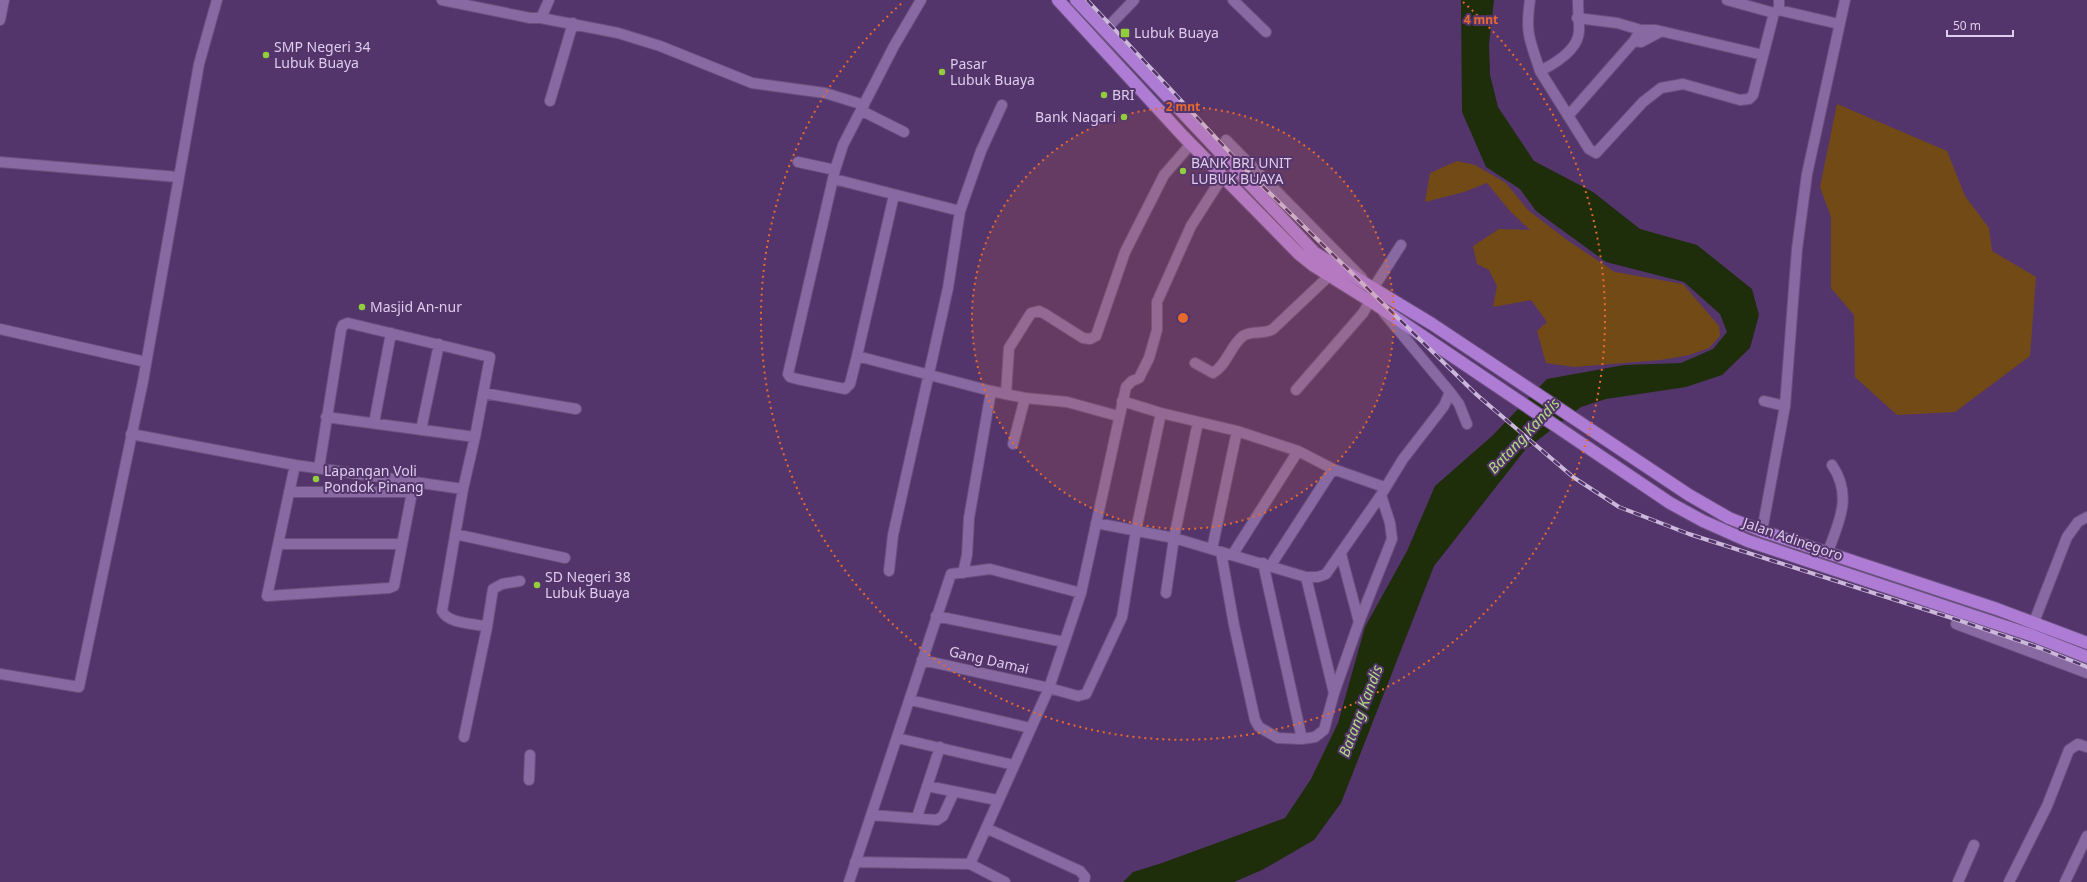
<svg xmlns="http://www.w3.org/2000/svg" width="2087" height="882" font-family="'Noto Sans',sans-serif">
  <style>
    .green { fill: #724a16 }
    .water { fill: #1e2d0a }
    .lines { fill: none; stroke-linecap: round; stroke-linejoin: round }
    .street-casing { stroke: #6a507d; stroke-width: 12 }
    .secondary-casing { stroke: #6a507d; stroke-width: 12 }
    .highway-casing { stroke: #6a507d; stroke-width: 14 }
    .street { stroke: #8969a2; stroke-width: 10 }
    .secondary { stroke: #8969a2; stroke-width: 10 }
    .highway { stroke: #ae7bd5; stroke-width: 12 }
    .rail-casing { stroke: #cbb8da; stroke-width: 4 }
    .rail { stroke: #54356b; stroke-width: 2.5; stroke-dasharray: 8; stroke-linecap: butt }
    .ring { fill: none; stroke: #e66a2e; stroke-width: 2; stroke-dasharray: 2 4 }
    .poi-dot { fill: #92cd3e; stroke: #54356b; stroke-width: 1.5 }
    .labels { text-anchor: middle; stroke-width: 4; stroke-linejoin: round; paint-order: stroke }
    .poi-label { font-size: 14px; fill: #decdec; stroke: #54356b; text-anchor: start }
    .street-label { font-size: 14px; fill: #decdec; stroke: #54356b }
    .water-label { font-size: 15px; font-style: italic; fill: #afda7e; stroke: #54356b }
    .centre { fill: #e66a2e; stroke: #54356b; stroke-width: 2 }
    .ring-label { font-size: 12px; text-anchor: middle; font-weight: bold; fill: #e66a2e; stroke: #54356b; stroke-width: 4; stroke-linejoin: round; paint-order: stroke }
  </style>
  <rect width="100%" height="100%" fill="#54356b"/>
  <path class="green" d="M 1837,104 L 1947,151 L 1965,196 L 1989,228 L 1992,251 L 2036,277 L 2030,356 L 1955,412 L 1897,415 L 1855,377 L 1854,315 L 1831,288 L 1831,217 L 1820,187 Z
    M 1457,161 L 1475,165 L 1506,183 L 1528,210 L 1567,240 L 1615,272 L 1683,284 L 1719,326 L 1720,336 L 1709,348 L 1689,355 L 1661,360 L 1574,367 L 1546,363 L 1537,331 L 1547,322 L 1531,300 L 1493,307 L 1497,286 L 1489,270 L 1477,264 L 1473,246 L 1499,229 L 1530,230 L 1510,211 L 1487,183 L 1464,192 L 1425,202 L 1430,173 Z"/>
  <path class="water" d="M 1461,0 L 1494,0 L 1489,44 L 1490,75 L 1498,107 L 1534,161 L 1593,192 L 1640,229 L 1697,245 L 1752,289 L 1759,315 L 1750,348 L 1722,375 L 1686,387 L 1606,399 L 1581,407 L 1525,450 L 1434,566 L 1341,803 L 1314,840 L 1262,870 L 1234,882 L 1123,882 L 1133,872 L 1162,863 L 1285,818 L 1311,779 L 1338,723 L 1365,627 L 1407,551 L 1435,486 L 1492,436 L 1547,379 L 1624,365 L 1681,363 L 1713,349 L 1727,332 L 1720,314 L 1684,282 L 1606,262 L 1536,211 L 1520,189 L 1486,167 L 1462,112 Z"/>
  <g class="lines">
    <g class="street-casing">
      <path id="street" d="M 921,0 L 894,46 L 843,145 L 835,170 L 788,374 L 790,377 L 797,379 L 845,389 L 850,384 L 857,356 L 991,391 L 1025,398 L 1067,402 L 1118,416
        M 1233,0 L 1266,32
        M 1530,0 C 1525,34 1530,40 1540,71
        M 1578,0 C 1578,10 1579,19 1579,29 C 1580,49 1556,63 1540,71 L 1589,149 L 1596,153 L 1643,102 L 1661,88 L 1683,84 L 1740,100 L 1749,99 L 1753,95 L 1774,13
        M 1727,0 L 1774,13 L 1779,10 L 1839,24
        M 1779,10 L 1779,0
        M 541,18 L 618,33 L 660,46 L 752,83 L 825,93 L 864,105
        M 1577,18 L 1617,23 L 1641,30
        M 0,20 L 4,0
        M 1105,30 L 1134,0
        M 1634,41 L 1641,42 L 1660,32
        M 550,101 L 573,23
        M 862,111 L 904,132
        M 1568,116 L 1634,41 L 1641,30 L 1656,30 L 1763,55
        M 1226,140 L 1362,278
        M 0,162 L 178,177
        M 798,162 L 835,170
        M 834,179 L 960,211
        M 0,329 L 146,362
        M 857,356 L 894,195
        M 1195,363 L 1213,373 C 1227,365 1230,346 1243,336 C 1252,330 1264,335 1273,329 L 1329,276
        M 1296,390 L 1363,313 L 1370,301 L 1374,287 L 1401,245
        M 1450,392 L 1459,404 L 1467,424
        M 483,393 L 576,409
        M 1006,394 L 1009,348 L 1031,313 L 1039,311 L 1045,314 L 1083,338 L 1090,339 L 1096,336 L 1125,252 L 1164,175 L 1191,144
        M 1122,401 L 1161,413 L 1237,431 L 1298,451 L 1333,469 L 1384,487
        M 1764,401 L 1785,406
        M 326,417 L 475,437
        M 374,423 L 391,333
        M 421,430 L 439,344
        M 131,434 L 295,465 L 463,489
        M 1013,444 L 1025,398
        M 295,465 L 267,596 L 389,588 L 394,586 L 414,482
        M 319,468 L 341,330 L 343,325 L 348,323 L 490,357 L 475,437 L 463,489 L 442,611 C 448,624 474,623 487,627 L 464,737
        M 289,492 L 412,492
        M 1096,523 L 1174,538 L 1306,577 L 1318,577 L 1326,574 L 1381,495 L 1403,459 L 1444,406 L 1450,392 L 1384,313
        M 455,534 L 565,558
        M 278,544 L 402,544
        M 1212,549 L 1237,431
        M 1221,552 L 1234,625 L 1255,720 L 1259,727 L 1278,738 L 1302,739 L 1315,737 L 1324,730 L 1334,693 L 1359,622 L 1341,554
        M 1233,554 L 1298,451
        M 1827,554 C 1839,522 1853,496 1832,465
        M 1263,563 L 1302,739
        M 1271,565 L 1333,469
        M 889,571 L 893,535 L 948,288 L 960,211 L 981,151 L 1002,105
        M 963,573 L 967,555 L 969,518 L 991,391
        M 1306,577 L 1334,693
        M 1166,593 L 1174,538 L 1198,422
        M 1960,612 L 1956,624 L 2087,673
        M 936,616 L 1064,642
        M 1359,622 L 1392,539 L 1390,523 L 1381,495
        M 2034,622 L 2067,537 L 2078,522 L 2087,517
        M 487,627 L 493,589 L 502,584 L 520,581
        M 922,660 L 1049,688 L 1078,696 L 1086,694 L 1122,617 L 1136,530 L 1161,413
        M 910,700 L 1030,728
        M 897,738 L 1014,765
        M 529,780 L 530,755
        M 927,786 L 997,800
        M 871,815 L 937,820 L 943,816 L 954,792
        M 917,817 L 940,747
        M 986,828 L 1080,871 L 1085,877 L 1084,882
        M 855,862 L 970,864 L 1049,688 L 1081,593 L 1126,387 L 1132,381 L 1139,378 L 1149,358 L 1157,330 L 1157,302 L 1191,226 L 1223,176
        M 970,864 L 1005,882
        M 849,882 L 951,574 L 990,569 L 1081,593
        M 1958,882 L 1974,845
        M 2009,882 L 2047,806 L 2069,750 L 2078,744 L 2087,747
        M 2065,882 L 2087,836"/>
    </g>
    <g class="secondary-casing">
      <path id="secondary" d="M 442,0 L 530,18 L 541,18 L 549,0
        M 1762,531 L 1785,406 L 1797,249 L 1807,174 L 1845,0
        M 0,674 L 79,687 L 143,381 L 199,64 L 217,0"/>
    </g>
    <g class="highway-casing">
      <path id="highway" d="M 1058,0 L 1184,137 L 1299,254 L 1314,266 L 1378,306 L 1670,503 L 1703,521 L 1748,541 L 2031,635 L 2087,657
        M 1076,0 L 1315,253 L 1432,324 L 1689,495 L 1729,518 L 1762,531 L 1997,609 L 2087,643"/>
    </g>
    <use href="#street" class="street"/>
    <use href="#secondary" class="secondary"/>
    <use href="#highway" class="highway"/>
    <g class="rail-casing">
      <path id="rail" d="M 1087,0 L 1247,171 L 1477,395 L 1573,477 L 1619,507 L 1689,534 L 1958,620 L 2040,648 L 2087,667"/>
    </g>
    <use href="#rail" class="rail"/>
  </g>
  <circle cx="1183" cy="318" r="211" fill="#e66a2e" fill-opacity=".12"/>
  <g class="ring">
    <circle cx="1183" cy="318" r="211"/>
    <path d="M1463 2A422 422 0 1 1 903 2"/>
  </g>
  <g class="poi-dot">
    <rect x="1120" y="28" width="10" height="10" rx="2"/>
    <circle cx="266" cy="55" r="4"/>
    <circle cx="942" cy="72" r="4"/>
    <circle cx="1104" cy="95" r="4"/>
    <circle cx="1124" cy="117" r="4"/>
    <circle cx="1183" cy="171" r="4"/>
    <circle cx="362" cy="307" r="4"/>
    <circle cx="316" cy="479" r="4"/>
    <circle cx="537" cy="585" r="4"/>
  </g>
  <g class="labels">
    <g class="poi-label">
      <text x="1134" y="38">Lubuk Buaya</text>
      <text x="274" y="52">SMP Negeri 34<tspan x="274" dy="16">Lubuk Buaya</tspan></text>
      <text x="950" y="69">Pasar<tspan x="950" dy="16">Lubuk Buaya</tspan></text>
      <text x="1112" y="100">BRI</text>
      <text x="1116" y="122" text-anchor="end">Bank Nagari</text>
      <text x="1191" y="168">BANK BRI UNIT<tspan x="1191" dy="16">LUBUK BUAYA</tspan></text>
      <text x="370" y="312">Masjid An-nur</text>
      <text x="324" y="476">Lapangan Voli<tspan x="324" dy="16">Pondok Pinang</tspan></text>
      <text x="545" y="582">SD Negeri 38<tspan x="545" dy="16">Lubuk Buaya</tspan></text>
    </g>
    <g class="street-label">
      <text transform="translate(1793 539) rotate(19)" y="5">Jalan Adinegoro</text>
      <text transform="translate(989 660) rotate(13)" y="5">Gang Damai</text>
    </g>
    <g class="water-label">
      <text transform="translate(1524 436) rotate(-47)" y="5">Batang Kandis</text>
      <text transform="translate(1361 711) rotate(-69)" y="5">Batang Kandis</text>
    </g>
  </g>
  <circle cx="1183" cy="318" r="6" class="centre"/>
  <g class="ring-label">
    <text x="1481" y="24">4 mnt</text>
    <text x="1183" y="111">2 mnt</text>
  </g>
  <path d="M1947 30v6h66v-6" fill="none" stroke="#decdec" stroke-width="2"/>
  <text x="1953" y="30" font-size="12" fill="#decdec" stroke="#54356b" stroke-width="3" paint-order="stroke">50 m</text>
</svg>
